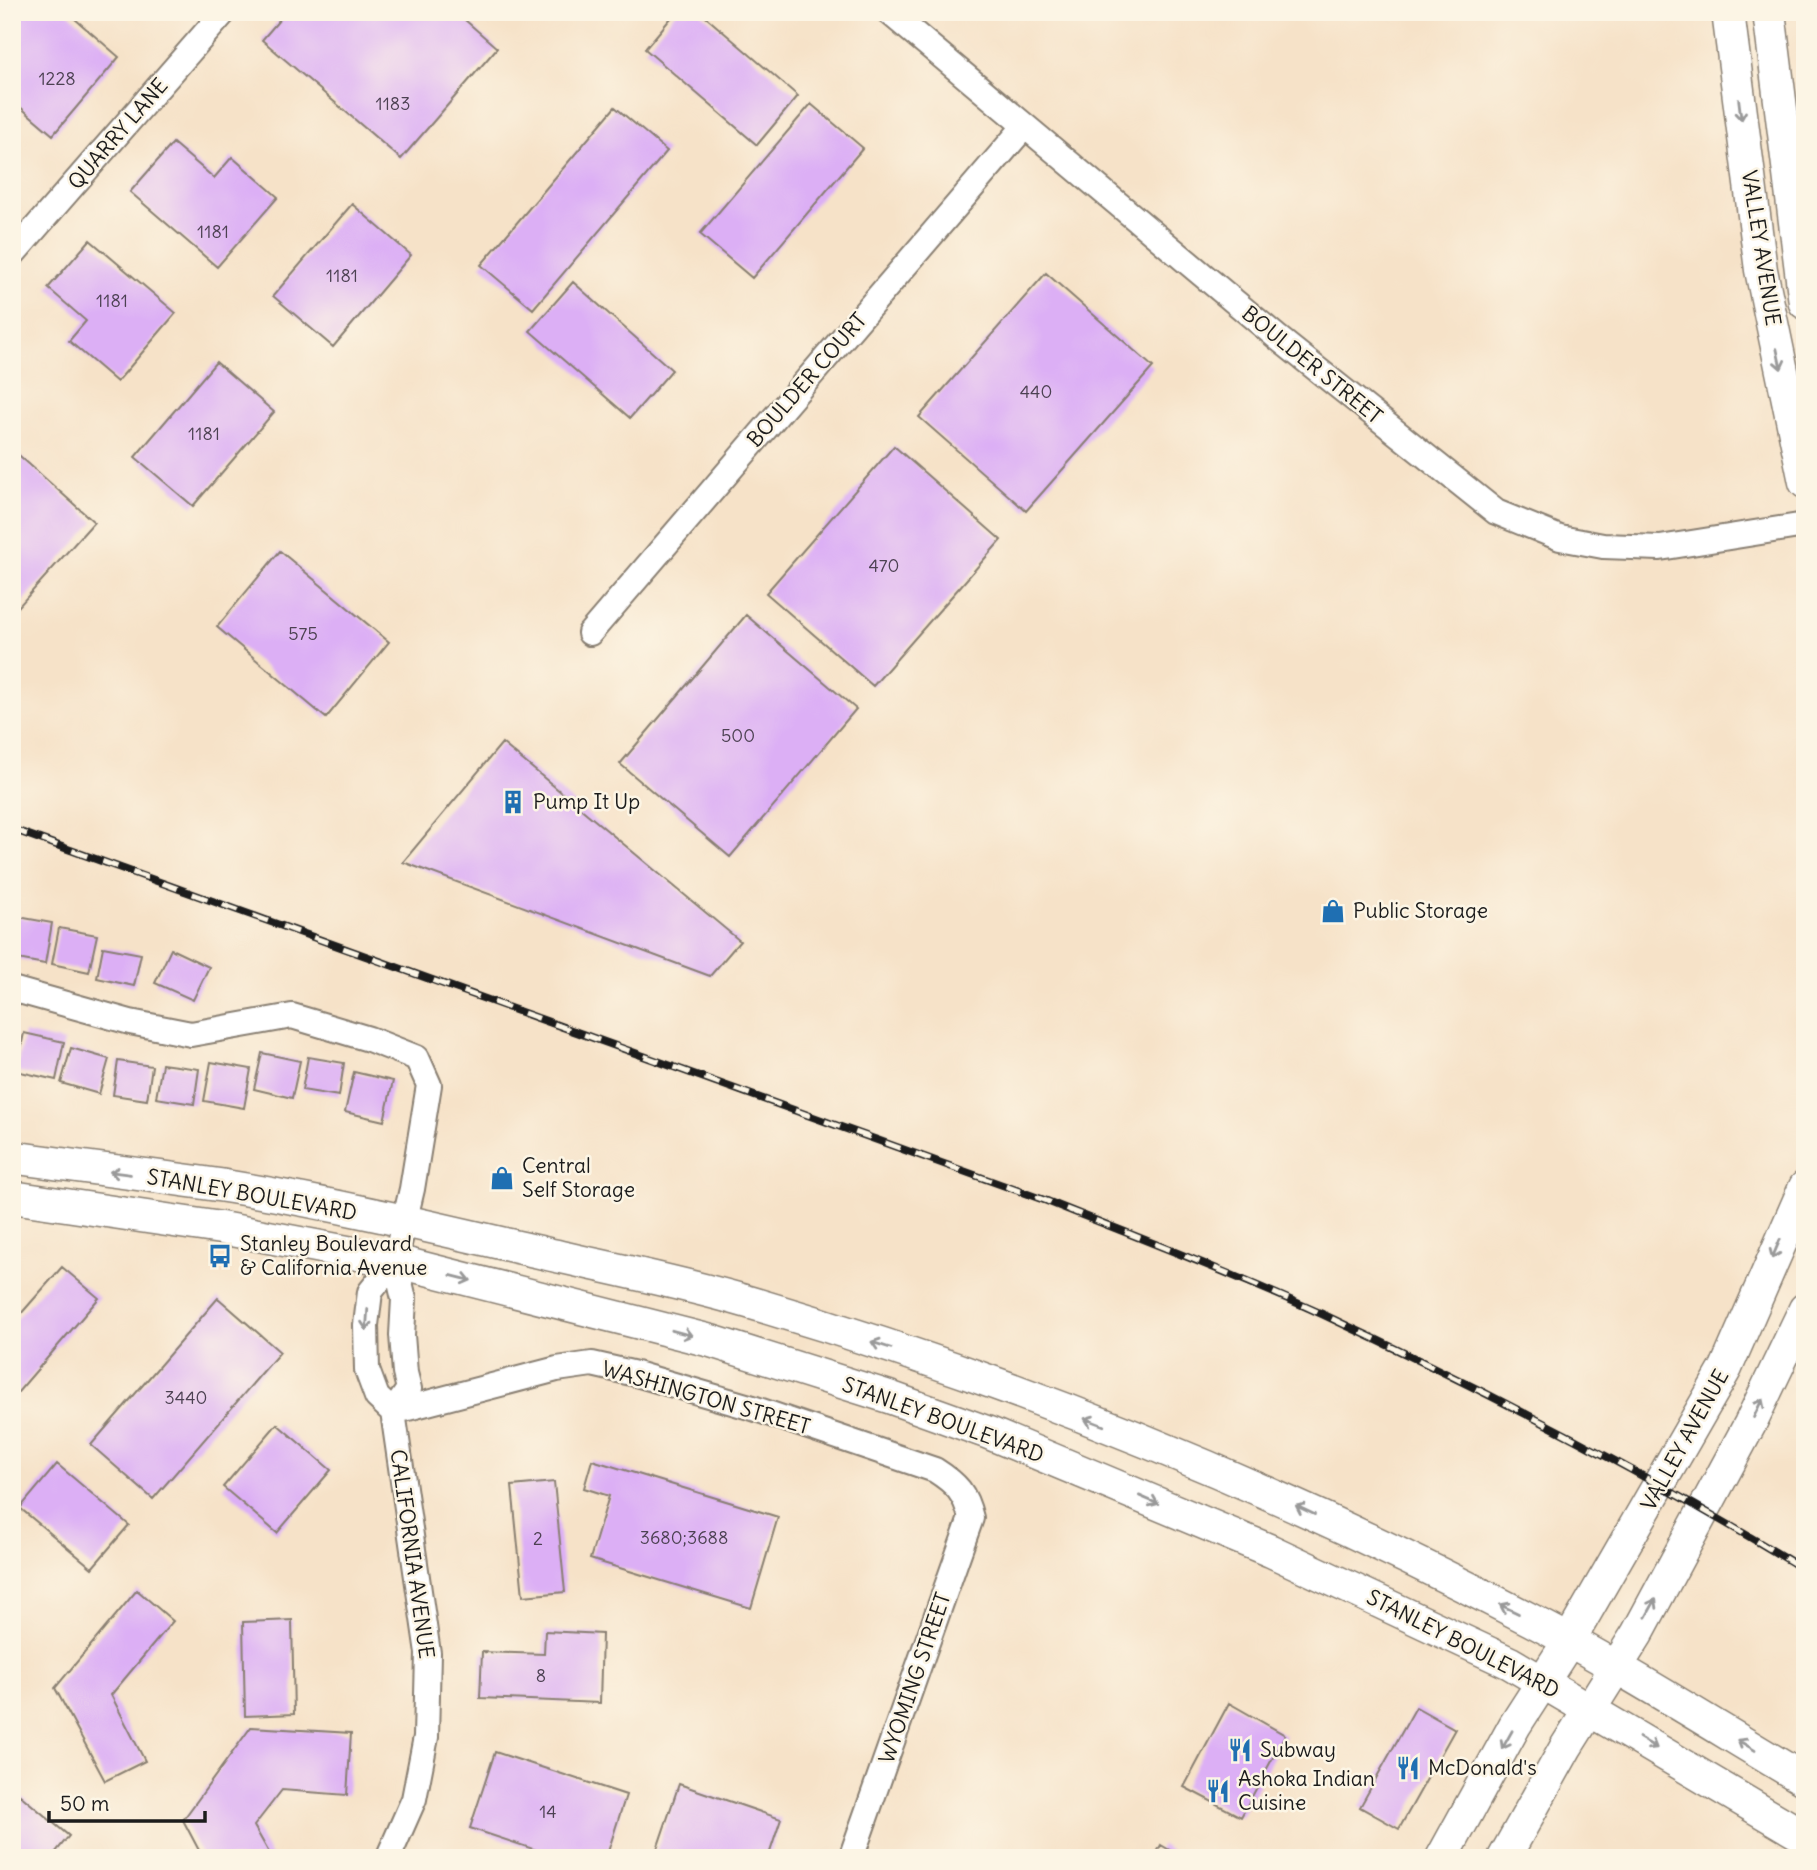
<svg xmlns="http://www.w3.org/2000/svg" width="1817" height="1870" font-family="Delius,sans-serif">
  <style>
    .building { fill: #dcaff5 }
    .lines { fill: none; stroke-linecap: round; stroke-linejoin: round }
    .minor-casing { stroke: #897f72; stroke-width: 28 }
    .major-casing { stroke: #897f72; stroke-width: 35 }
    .minor { stroke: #fff; stroke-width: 24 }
    .major { stroke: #fff; stroke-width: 32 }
    .rail-casing { stroke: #1c1c1c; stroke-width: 8 }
    .rail { stroke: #fcf5e5; stroke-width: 5; stroke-dasharray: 16; stroke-linecap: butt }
    .oneway { stroke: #999 }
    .labels { text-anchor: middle; stroke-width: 5; stroke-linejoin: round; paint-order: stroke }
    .number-label { font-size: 18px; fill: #4c4152 }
    .street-label { font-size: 21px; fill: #1c1c1c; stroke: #fcf5e5 }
    .poi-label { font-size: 21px; fill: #1c1c1c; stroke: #fcf5e5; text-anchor: start }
  </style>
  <rect width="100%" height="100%" fill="#fcf5e5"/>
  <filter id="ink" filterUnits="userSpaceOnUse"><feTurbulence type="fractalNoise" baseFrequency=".0143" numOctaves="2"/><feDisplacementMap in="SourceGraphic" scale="14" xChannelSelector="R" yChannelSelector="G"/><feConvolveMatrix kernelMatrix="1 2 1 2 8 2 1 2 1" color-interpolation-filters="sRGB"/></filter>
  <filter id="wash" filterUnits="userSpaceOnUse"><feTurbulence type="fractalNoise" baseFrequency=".00686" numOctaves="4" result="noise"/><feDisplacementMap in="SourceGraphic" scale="28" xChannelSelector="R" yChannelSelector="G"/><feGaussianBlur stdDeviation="1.57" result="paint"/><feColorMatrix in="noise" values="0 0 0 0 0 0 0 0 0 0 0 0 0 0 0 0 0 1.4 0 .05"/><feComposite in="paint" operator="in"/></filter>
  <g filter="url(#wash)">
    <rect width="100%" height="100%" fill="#f6e2c8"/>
    <g id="blocks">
      <path class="building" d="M 12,12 L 67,12 L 119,57 L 53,135 L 12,100 Z
        M 286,12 L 456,12 L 497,48 L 401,159 L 262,40 Z
        M 676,12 L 700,12 L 798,96 L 757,145 L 645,49 Z
        M 811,104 L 863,148 L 752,278 L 700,234 Z
        M 615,107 L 667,151 L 533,309 L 481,265 Z
        M 173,143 L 214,178 L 232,157 L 278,197 L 217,267 L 130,192 Z
        M 352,204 L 411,255 L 333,347 L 273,296 Z
        M 90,240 L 176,313 L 117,382 L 69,341 L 86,321 L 48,288 Z
        M 1046,273 L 1153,367 L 1026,511 L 919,417 Z
        M 573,282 L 672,370 L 630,418 L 530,331 Z
        M 216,362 L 274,412 L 193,506 L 135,457 Z
        M 894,446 L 1001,540 L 873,686 L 766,593 Z
        M 12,449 L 94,522 L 12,614 Z
        M 280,551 L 389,642 L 326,718 L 217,627 Z
        M 746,615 L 856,709 L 730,857 L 620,764 Z
        M 502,743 L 740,941 L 710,976 L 403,862 Z
        M 13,916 L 52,923 L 45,964 L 12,958 Z
        M 59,928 L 97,935 L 89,972 L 52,964 Z
        M 103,947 L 141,954 L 134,986 L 97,978 Z
        M 171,949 L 209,967 L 193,1000 L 155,983 Z
        M 24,1033 L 64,1042 L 56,1080 L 16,1071 Z
        M 71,1048 L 109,1059 L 99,1094 L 61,1083 Z
        M 262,1053 L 300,1061 L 292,1098 L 254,1089 Z
        M 308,1057 L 344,1063 L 339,1096 L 302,1090 Z
        M 118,1061 L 152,1066 L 147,1100 L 113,1095 Z
        M 211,1062 L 251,1069 L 244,1108 L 204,1101 Z
        M 162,1064 L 199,1069 L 194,1104 L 156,1098 Z
        M 354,1072 L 393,1081 L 384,1121 L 345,1112 Z
        M 62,1267 L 99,1298 L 12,1399 L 12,1324 Z
        M 218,1298 L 280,1352 L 153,1499 L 91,1445 Z
        M 277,1424 L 331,1470 L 277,1533 L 223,1487 Z
        M 592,1460 L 778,1517 L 751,1608 L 590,1559 L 609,1496 L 584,1488 Z
        M 57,1464 L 129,1525 L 92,1568 L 20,1508 Z
        M 554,1482 L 565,1592 L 523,1596 L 512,1486 Z
        M 137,1590 L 173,1621 L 111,1695 L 145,1761 L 105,1781 L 55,1688 Z
        M 292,1620 L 294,1714 L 245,1716 L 243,1622 Z
        M 545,1631 L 602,1634 L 600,1703 L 480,1698 L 482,1652 L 544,1654 Z
        M 1229,1703 L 1285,1735 L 1241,1817 L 1184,1787 Z
        M 1416,1707 L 1455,1729 L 1399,1829 L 1360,1807 Z
        M 251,1727 L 351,1733 L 347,1795 L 282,1790 L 254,1826 L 272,1858 L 203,1858 L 183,1820 Z
        M 495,1752 L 626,1795 L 606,1858 L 560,1858 L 470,1828 Z
        M 679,1784 L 781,1819 L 768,1858 L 654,1858 Z
        M 20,1795 L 69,1836 L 51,1858 L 12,1858 L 12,1804 Z
        M 1161,1845 L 1183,1858 L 1154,1858 Z"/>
    </g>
  </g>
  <g filter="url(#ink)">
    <use href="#blocks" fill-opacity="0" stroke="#897f72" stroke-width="2"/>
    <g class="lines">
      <g class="minor-casing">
        <path id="minor" d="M 889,12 L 1278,338 L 1496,512 L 1560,538 L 1603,546 L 1660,548 L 1805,525
          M 12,255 L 224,12
          M 590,633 L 1024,127
          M 12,989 L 130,1022 L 191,1034 L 292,1016 L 369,1039 L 417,1058 L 429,1085 L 412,1189 L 395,1261 L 370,1292 L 366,1325 L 367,1370 L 377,1397 L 393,1412
          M 393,1412 L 557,1369 L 592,1364 L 636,1374 L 753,1408 L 935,1470 C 957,1484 965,1493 971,1518 L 851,1858
          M 388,1858 L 414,1799 L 426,1737 L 428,1653 L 393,1412 L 409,1389 L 405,1373 L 402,1335 L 404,1299 L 395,1261"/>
      </g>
      <g class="major-casing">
        <path id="major" d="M 1728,12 L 1761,270 L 1805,482
          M 1769,12 L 1805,303
          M 12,1157 C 85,1168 159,1176 231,1187 C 342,1205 452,1232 561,1257 C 623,1271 687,1284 748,1302 C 1018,1381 1281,1490 1531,1620 C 1625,1669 1714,1726 1805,1780
          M 12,1197 L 221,1228 L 395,1261 L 711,1341 L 889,1397 L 989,1433 L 1271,1551 L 1510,1663 L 1805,1837
          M 1442,1858 L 1515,1725 L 1569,1641 L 1726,1368 L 1805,1187
          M 1504,1858 L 1566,1747 L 1637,1634 L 1750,1424 L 1805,1309"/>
      </g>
      <use href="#minor" class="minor"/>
      <use href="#major" class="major"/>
      <g class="rail-casing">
        <path id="rail" d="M 12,829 L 1047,1201 C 1139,1238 1232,1273 1322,1314 C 1487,1391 1649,1475 1805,1570"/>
      </g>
      <use href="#rail" class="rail"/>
    </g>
    <defs><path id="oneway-shaft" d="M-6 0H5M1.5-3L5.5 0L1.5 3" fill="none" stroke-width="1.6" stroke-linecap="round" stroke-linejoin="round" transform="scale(1.75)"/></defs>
    <g class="oneway">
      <use href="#oneway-shaft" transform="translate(1740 110) rotate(83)"/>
      <use href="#oneway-shaft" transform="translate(1779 359) rotate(78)"/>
      <use href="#oneway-shaft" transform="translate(120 1173) rotate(-172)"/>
      <use href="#oneway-shaft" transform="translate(1776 1249) rotate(113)"/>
      <use href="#oneway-shaft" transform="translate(461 1278) rotate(14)"/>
      <use href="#oneway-shaft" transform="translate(367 1320) rotate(94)"/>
      <use href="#oneway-shaft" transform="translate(682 1333) rotate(15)"/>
      <use href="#oneway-shaft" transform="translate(881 1345) rotate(-162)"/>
      <use href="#oneway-shaft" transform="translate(1758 1408) rotate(-65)"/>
      <use href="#oneway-shaft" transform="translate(1094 1422) rotate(-159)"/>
      <use href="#oneway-shaft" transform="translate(1149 1500) rotate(23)"/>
      <use href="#oneway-shaft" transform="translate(1305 1510) rotate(-154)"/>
      <use href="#oneway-shaft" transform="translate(1651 1608) rotate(-61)"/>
      <use href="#oneway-shaft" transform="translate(1509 1609) rotate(-154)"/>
      <use href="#oneway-shaft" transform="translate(1507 1740) rotate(119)"/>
      <use href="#oneway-shaft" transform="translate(1648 1743) rotate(31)"/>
      <use href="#oneway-shaft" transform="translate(1746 1745) rotate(-149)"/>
    </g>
  </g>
  <defs>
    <g id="building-bare" transform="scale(1.89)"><path d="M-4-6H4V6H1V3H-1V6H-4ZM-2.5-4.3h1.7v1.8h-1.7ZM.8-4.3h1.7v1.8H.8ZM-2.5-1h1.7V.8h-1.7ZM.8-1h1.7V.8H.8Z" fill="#1f6fb2" stroke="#fcf5e5" stroke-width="2.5" paint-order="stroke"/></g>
    <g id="shop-bare" transform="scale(1.89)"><path d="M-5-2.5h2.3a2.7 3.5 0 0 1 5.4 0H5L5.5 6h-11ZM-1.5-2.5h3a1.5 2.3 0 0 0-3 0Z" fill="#1f6fb2" stroke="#fcf5e5" stroke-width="2.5" paint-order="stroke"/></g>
    <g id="bus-bare" transform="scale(1.89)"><path d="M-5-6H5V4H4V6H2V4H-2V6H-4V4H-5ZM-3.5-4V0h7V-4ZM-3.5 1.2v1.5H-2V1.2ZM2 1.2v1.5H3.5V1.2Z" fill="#1f6fb2" stroke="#fcf5e5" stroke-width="2.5" paint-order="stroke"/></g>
    <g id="restaurant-bare" transform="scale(1.89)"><path d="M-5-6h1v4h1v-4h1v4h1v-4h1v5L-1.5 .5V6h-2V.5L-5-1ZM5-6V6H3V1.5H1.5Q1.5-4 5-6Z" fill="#1f6fb2" stroke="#fcf5e5" stroke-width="2.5" paint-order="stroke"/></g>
  </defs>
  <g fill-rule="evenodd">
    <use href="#building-bare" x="513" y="802"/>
    <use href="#shop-bare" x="1333" y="911"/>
    <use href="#shop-bare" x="502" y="1178"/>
    <use href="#bus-bare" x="220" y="1256"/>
    <use href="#restaurant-bare" x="1240" y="1750"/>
    <use href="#restaurant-bare" x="1408" y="1768"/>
    <use href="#restaurant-bare" x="1218" y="1791"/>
  </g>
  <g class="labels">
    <g class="number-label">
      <text x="57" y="85">1228</text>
      <text x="393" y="110">1183</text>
      <text x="213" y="238">1181</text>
      <text x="342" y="282">1181</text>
      <text x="112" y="307">1181</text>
      <text x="1036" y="398">440</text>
      <text x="204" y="440">1181</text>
      <text x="884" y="572">470</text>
      <text x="303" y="640">575</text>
      <text x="738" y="742">500</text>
      <text x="186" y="1404">3440</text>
      <text x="684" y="1544">3680;3688</text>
      <text x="538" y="1545">2</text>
      <text x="541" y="1682">8</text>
      <text x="548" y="1818">14</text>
    </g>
    <g class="street-label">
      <text transform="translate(118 134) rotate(-49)" y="7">QUARRY LANE</text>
      <text transform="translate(1761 248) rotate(81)" y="7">VALLEY AVENUE</text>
      <text transform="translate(1312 365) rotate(39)" y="7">BOULDER STREET</text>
      <text transform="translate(807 380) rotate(-49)" y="7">BOULDER COURT</text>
      <text transform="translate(252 1195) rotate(10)" y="7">STANLEY BOULEVARD</text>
      <text transform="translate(706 1398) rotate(16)" y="7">WASHINGTON STREET</text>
      <text transform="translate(943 1420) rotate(20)" y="7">STANLEY BOULEVARD</text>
      <text transform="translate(1685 1440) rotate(-61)" y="7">VALLEY AVENUE</text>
      <text transform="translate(412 1554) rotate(82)" y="7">CALIFORNIA AVENUE</text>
      <text transform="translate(1463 1644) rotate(27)" y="7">STANLEY BOULEVARD</text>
      <text transform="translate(915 1678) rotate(-71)" y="7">WYOMING STREET</text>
    </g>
    <g class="poi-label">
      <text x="533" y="809">Pump It Up</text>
      <text x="1353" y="918">Public Storage</text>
      <text x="522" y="1173">Central<tspan x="522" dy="24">Self Storage</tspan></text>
      <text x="240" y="1251">Stanley Boulevard<tspan x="240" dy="24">&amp; California Avenue</tspan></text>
      <text x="1260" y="1757">Subway</text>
      <text x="1428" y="1775">McDonald's</text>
      <text x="1238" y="1786">Ashoka Indian<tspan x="1238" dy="24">Cuisine</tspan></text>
    </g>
  </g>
  <rect width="1817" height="1870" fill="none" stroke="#fcf5e5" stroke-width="42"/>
  <path d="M49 1811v10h156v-10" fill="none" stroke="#1c1c1c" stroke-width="3.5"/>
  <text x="60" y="1811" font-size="21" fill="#1c1c1c" stroke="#fcf5e5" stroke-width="5" paint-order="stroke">50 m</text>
</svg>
